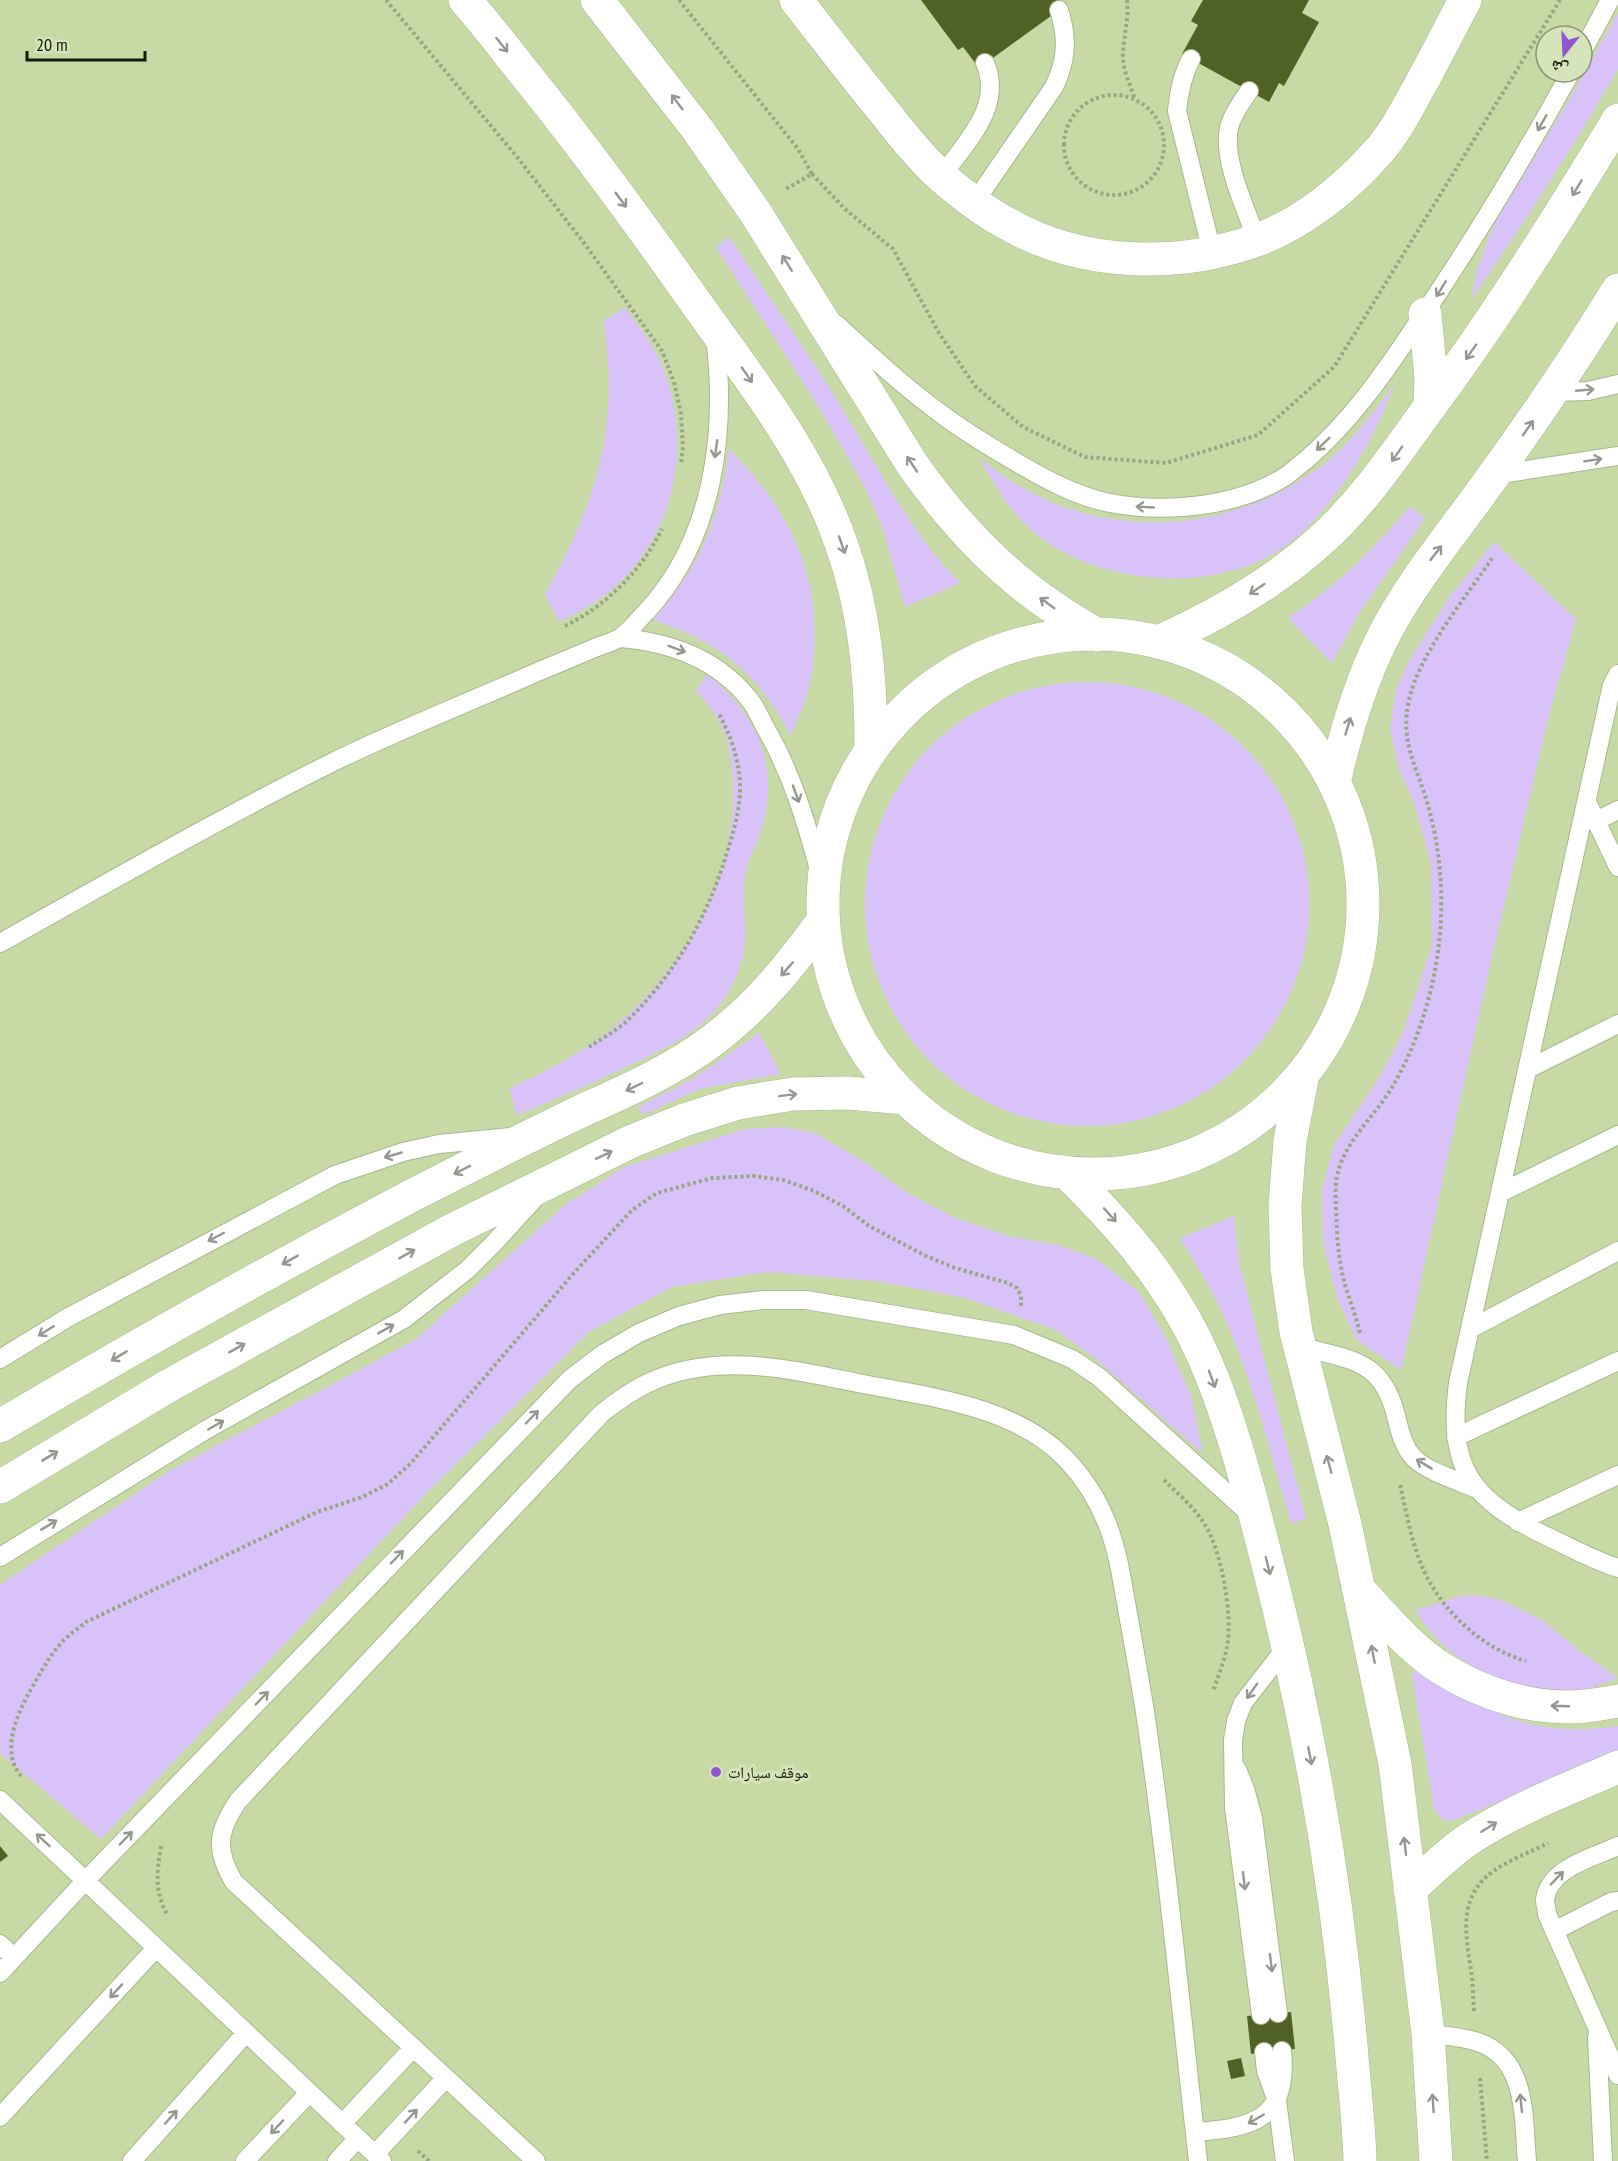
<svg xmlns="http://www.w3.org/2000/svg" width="1618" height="2161" font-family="'PT Sans Narrow','Noto Naskh Arabic',sans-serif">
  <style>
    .built { fill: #c7daa6; fill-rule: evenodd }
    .green { fill: #d9c2f9 }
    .building { fill: #4f6124 }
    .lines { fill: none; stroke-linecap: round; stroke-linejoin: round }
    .lane-casing { stroke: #a9b88d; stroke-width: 20 }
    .street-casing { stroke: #a9b88d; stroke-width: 34 }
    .secondary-casing { stroke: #a9b88d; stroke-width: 34 }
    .path { stroke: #99a683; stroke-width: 4; stroke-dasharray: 3 3; stroke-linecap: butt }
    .lane { stroke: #fff; stroke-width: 18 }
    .street { stroke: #fff; stroke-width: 33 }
    .secondary { stroke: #fff; stroke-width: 33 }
    .oneway { stroke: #959891 }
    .poi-dot { fill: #9156cd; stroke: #d5e5b9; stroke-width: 2 }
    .labels { text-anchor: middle; stroke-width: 6; stroke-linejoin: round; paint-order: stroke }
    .poi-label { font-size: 16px; fill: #141a0a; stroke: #d5e5b9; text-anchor: start }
  </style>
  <rect width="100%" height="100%" fill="#d5e5b9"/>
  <path class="built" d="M 0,0 L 1618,0 L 1618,2161 L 0,2161 ZM 1546,36 L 1582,36 L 1582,72 L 1546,72 Z"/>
  <path class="green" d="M 1618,13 L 1618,69 L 1581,132 L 1527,217 L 1471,300 L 1477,271 L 1487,242 L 1497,220 L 1569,100 Z
    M 729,237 C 766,293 805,348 840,405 C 878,467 910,532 960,583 L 905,607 L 883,529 L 871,500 L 859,476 L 812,396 L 716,247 Z
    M 625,308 C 638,325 651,341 660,361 C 695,438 676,537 610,591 C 594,604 577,613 559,622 L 545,594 C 596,504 621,425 603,321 Z
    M 1396,382 C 1373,439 1347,489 1302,532 C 1237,596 1110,590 1040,537 C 1013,517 996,487 979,458 C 999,473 1018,487 1040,497 C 1133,541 1244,526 1324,464 C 1353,441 1374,411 1396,382 Z
    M 729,449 C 792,512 824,580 812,671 C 809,694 799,715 791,736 C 757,673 722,643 653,620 C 700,567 720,519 729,449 Z
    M 1410,507 L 1425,518 L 1356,618 L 1332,663 L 1288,618 C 1339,584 1370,552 1410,507 Z
    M 1494,542 L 1576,619 L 1550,711 L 1491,960 L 1401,1370 L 1357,1340 L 1338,1301 L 1323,1243 L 1322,1190 L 1334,1145 L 1381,1075 L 1404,1030 L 1432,945 L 1431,865 L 1416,808 L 1399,768 L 1390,729 L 1396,689 L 1412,656 L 1451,595 Z
    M 707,674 C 757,715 781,765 761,830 C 756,847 746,862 744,881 C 743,895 744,908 745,922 C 748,956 734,993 709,1017 C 683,1042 649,1056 616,1072 C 583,1087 550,1102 516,1115 L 510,1088 C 538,1075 564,1062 590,1045 C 668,992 732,895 733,799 C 733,753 729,725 696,691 Z
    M865 904a222 222 0 1 1 444 0a222 222 0 1 1-444 0Z
    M 759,1033 L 781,1074 L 699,1089 L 643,1115 L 638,1107 L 694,1078 Z
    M 784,1127 L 815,1133 L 861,1160 L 906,1192 L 953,1217 L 1008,1236 L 1058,1245 L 1098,1260 L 1140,1293 L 1168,1342 L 1191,1397 L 1203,1454 L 1096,1359 L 1056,1330 L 965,1298 L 876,1281 L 766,1272 L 672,1287 L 589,1332 L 424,1496 L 101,1839 L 0,1753 L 0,1585 L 169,1471 L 415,1340 L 565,1205 L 624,1167 L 745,1129 Z
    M 1234,1216 L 1239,1263 L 1306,1519 L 1291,1523 C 1272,1459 1256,1393 1230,1331 C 1217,1298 1199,1268 1180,1238 Z
    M 1475,1595 L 1501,1600 L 1543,1621 L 1582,1653 L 1618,1678 C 1604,1683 1589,1690 1574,1693 C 1566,1695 1555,1691 1546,1690 C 1496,1684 1440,1657 1416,1610 L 1460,1596 Z
    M 1417,1668 C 1491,1712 1528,1739 1618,1726 L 1618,1753 L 1455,1820 L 1444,1821 L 1434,1808 L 1413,1681 L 1412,1674 Z"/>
  <path class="building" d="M 921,0 L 1057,0 L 1062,8 L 979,68 L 963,47 L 958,50 Z
    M 1203,0 L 1309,0 L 1302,13 L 1319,22 L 1284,86 L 1279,83 L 1269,102 L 1182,54 L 1198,25 L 1191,21 Z
    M 0,1846 L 8,1856 L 0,1862 Z
    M 1291,2012 L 1295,2049 L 1251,2054 L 1247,2016 Z
    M 1241,2058 L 1245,2076 L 1231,2079 L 1227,2061 Z"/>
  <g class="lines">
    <g class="lane-casing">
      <path id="lane" d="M 1582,52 L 1610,0
        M 1191,59 C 1182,76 1179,92 1177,111 L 1212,252
        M 1249,91 C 1242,101 1234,112 1230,124 C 1220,156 1246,209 1257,240
        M 941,177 C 965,143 1004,107 985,63
        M 974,203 L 1054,87 C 1067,60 1068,38 1059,10
        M 836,324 C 870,355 903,386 940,413 C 966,433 994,449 1021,465 C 1047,480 1075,495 1105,502 C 1162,514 1236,508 1286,476 C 1293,471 1299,465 1306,460 C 1350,422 1383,375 1415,327 C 1471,245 1523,159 1571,72
        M 1552,392 L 1588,391 L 1618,384
        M 1494,475 L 1618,456
        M 620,638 C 669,642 717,659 749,699 C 756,707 760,718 765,727 C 793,775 808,828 822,881
        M 1618,674 L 1612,685 L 1458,1383 C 1447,1470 1472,1499 1546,1536 C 1570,1547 1593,1560 1618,1568
        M 1587,802 L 1618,867
        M 1596,821 L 1618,810
        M 0,943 C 109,882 217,820 329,764 C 396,731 467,703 535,673 C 556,664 576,656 597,647 C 604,644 614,642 621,637 C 630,631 638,620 646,612 C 714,539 727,432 715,337
        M 1528,1069 L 1618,1024
        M 1500,1193 L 1618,1135
        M 1470,1329 L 1618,1251
        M 1299,1346 C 1349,1360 1382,1358 1396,1416 C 1400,1432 1403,1446 1414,1458 C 1428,1472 1459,1481 1477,1489
        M 0,1359 L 67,1318 L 335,1175 L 403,1152 L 439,1144 L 511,1137
        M 1456,1437 L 1618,1361
        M 1518,1522 L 1618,1475
        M 0,1557 L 204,1431 L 404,1319 L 467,1270 L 493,1244 L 536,1197
        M 1237,1769 L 1245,1789 L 1253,1818 L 1278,2013
        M 0,1800 L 382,2161
        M 1618,1846 C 1594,1857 1548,1868 1545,1900 C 1545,1904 1547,1910 1547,1914 L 1618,2075
        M 1554,1931 L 1611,1902 L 1618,1901
        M 0,1944 L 14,1958
        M 0,1973 L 86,1880 L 570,1379 L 603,1354 L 639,1333 L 679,1316 L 720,1305 L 763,1300 L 806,1300 L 1014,1335 L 1072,1359 L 1099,1377 L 1252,1516
        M 1261,2015 L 1234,1807 L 1233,1740 L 1236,1721 L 1243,1703 L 1288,1645
        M 1428,2033 C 1444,2036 1463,2037 1478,2042 C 1528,2059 1523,2118 1527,2161
        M 1597,2037 L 1603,2161
        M 1264,2052 L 1266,2071 L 1277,2101 L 1285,2161
        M 0,2117 L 156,1948
        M 342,2124 L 413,2048
        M 1195,2132 C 1253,2128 1289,2119 1282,2051
        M 375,2154 L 446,2078
        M 132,2161 L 246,2033
        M 245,2161 L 309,2093
        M 337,2161 L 358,2138
        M 536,2161 L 234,1882 C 215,1850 217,1832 238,1801 L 602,1413 C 616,1402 631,1391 648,1383 C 714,1351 789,1369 858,1383 C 928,1397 1014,1405 1066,1459 C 1085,1479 1099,1502 1108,1526 C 1117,1549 1121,1574 1125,1597 C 1132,1636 1139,1674 1145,1712 C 1167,1861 1181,2011 1198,2161"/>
    </g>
    <g class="street-casing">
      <path id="street" d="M 796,0 C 826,38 855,77 886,114 C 903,136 922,160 943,178 C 963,195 983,211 1006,223 C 1080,266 1177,269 1257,240 C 1303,223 1345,189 1377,153 C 1396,132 1409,105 1423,80 C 1437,54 1451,27 1465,0"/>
    </g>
    <g class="secondary-casing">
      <path id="secondary" d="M 465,0 C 486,24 505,49 525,74 C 585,148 641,225 696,303 C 750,379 810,454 841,543 C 865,610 871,678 871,749
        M 597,0 L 698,130 L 755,212 L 912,464 C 950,518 995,568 1050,605 C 1065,616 1081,625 1097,635
        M 1425,314 L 1431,378 L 1430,407
        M823 904a270 270 0 1 1 540 0a270 270 0 1 1-540 0Z
        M 1158,642 C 1216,616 1271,585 1319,542 C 1364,502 1396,453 1431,405 C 1499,313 1559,217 1618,120
        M 1334,783 C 1345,734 1359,686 1381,641 C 1410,583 1451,535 1488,483 C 1534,420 1577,356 1618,290
        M 1302,1079 L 1290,1141 L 1285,1205 L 1287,1269 L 1296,1332 L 1345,1524 L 1395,1764 L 1428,2033 L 1436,2161
        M 1068,1174 C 1124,1229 1173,1286 1205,1360 C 1234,1427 1253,1506 1271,1577 C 1310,1731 1337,1887 1351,2045 C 1354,2084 1359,2122 1360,2161
        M 0,1426 C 135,1346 271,1270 409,1197 C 463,1169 517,1142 571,1116 C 618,1094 667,1074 709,1043 C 756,1008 788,969 822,922
        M 0,1487 L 168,1386 L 452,1230 L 630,1142 L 684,1120 L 738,1103 L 793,1094 L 848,1093 L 905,1098
        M 1361,1592 C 1386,1619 1411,1649 1441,1668 C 1483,1695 1536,1711 1586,1706 C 1597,1705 1607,1703 1618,1701
        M 1410,1890 C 1429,1872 1448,1853 1469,1839 C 1515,1809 1568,1789 1618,1767"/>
    </g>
    <path class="path" d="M 386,0 L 517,157 L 584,243 L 662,351 L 674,382 L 681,414 L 683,447 L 681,464
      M 679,0 L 798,149 L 812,174 L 784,190
      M 1127,0 C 1129,19 1124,34 1123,53 C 1122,68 1130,85 1135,99
      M1064 145a50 50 0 1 1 100 0a50 50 0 1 1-100 0Z
      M 812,174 L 845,209 L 893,249 L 939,333 L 975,386 L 1023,427 L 1085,457 L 1166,463 L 1258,435 L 1334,367 L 1560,0
      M 565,626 C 607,605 641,571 662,529
      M 589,1047 C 601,1039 616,1031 627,1021 C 676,973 709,915 728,849 C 735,827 741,805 740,782 C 738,756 730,734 718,712
      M 1360,1333 C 1356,1316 1350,1301 1345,1285 C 1338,1260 1337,1235 1336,1209 C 1336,1200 1335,1190 1336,1182 C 1341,1144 1372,1120 1391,1089 C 1417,1046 1433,994 1439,944 C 1444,900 1441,853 1429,809 C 1419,770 1399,744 1409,700 C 1419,654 1466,597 1493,557
      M 1164,1480 C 1178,1494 1195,1508 1205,1525 C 1222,1552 1233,1616 1227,1647 C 1224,1662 1218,1677 1213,1691
      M 1400,1485 C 1407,1515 1412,1547 1426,1575 C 1445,1614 1484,1649 1526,1661
      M 21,1776 C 0,1751 17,1715 30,1691 C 40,1674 48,1658 61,1643 C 68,1635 78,1629 86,1622 L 317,1512 L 362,1497 L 388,1484 L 411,1463 L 573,1274 L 632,1210 L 657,1193 L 712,1178 L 753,1176 L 783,1180 L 814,1191 L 843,1206 L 869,1226 L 926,1256 L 955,1268 L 1008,1283 L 1017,1288 L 1021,1296 L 1021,1307
      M 161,1846 C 157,1871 154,1891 167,1914
      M 1474,2011 C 1473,1997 1473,1983 1471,1970 C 1465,1932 1458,1895 1495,1870 C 1511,1859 1531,1852 1548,1843
      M 1480,2078 L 1487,2161
      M 418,2151 L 429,2161"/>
    <use href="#lane" class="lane"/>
    <use href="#street" class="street"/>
    <use href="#secondary" class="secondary"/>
  </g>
  <defs><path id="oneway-shaft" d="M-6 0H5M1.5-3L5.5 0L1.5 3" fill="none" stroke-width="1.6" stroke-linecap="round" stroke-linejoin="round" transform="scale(1.5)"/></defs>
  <g class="oneway">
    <use href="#oneway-shaft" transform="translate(502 45) rotate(51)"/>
    <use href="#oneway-shaft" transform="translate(677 102) rotate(-127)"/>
    <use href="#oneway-shaft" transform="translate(1542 123) rotate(120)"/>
    <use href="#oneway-shaft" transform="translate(1577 188) rotate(121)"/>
    <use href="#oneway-shaft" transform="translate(621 200) rotate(53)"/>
    <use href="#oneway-shaft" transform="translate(787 263) rotate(-122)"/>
    <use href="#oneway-shaft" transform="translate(1441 289) rotate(122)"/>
    <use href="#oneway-shaft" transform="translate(1471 352) rotate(125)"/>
    <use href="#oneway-shaft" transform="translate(747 375) rotate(55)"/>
    <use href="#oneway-shaft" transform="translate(1585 390) rotate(-5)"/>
    <use href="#oneway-shaft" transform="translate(1528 428) rotate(-55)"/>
    <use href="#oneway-shaft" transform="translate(1323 444) rotate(136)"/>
    <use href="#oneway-shaft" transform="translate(716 449) rotate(98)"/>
    <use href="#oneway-shaft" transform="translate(1397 454) rotate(125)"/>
    <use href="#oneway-shaft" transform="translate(1593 460) rotate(-9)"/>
    <use href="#oneway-shaft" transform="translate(912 464) rotate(-124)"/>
    <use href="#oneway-shaft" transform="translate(1145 507) rotate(-177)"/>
    <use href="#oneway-shaft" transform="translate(842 545) rotate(71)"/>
    <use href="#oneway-shaft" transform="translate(1436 553) rotate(-52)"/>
    <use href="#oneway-shaft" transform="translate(1257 589) rotate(146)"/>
    <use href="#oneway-shaft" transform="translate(1047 603) rotate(-144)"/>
    <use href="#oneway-shaft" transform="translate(677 649) rotate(21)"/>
    <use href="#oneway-shaft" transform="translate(1348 726) rotate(-73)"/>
    <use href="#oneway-shaft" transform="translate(796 794) rotate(70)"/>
    <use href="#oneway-shaft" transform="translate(787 969) rotate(131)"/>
    <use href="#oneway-shaft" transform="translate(634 1087) rotate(154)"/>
    <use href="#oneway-shaft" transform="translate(788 1095) rotate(-7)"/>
    <use href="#oneway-shaft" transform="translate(393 1155) rotate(164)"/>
    <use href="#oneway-shaft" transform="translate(604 1155) rotate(-25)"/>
    <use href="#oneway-shaft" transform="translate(462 1170) rotate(153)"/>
    <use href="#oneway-shaft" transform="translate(1110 1215) rotate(48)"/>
    <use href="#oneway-shaft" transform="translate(216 1237) rotate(152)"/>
    <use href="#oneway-shaft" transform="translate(407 1254) rotate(-29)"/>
    <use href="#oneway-shaft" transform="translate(290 1260) rotate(151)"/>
    <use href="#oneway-shaft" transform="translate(386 1329) rotate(-29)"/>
    <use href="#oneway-shaft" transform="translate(46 1331) rotate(148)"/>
    <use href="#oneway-shaft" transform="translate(237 1348) rotate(-29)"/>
    <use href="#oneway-shaft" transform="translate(119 1356) rotate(149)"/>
    <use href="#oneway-shaft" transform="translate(1212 1379) rotate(70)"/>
    <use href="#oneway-shaft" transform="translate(532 1417) rotate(-46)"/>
    <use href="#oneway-shaft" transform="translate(216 1425) rotate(-30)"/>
    <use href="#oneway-shaft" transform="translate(50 1456) rotate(-31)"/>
    <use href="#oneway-shaft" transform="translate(1329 1464) rotate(-105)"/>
    <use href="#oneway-shaft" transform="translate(1424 1464) rotate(-149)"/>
    <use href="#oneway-shaft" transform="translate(49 1525) rotate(-31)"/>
    <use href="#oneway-shaft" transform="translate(397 1557) rotate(-46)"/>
    <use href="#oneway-shaft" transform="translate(1268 1566) rotate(76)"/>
    <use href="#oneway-shaft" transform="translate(1373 1654) rotate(-101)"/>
    <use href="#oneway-shaft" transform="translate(1252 1691) rotate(125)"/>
    <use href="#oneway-shaft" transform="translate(262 1698) rotate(-46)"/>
    <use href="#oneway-shaft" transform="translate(1560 1706) rotate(-178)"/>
    <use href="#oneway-shaft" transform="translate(1310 1756) rotate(79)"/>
    <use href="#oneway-shaft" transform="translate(1489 1827) rotate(-32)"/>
    <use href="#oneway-shaft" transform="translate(126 1838) rotate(-46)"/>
    <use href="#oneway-shaft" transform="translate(43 1840) rotate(-137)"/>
    <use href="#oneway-shaft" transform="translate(1405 1846) rotate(-97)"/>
    <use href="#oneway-shaft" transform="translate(1557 1878) rotate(-46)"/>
    <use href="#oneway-shaft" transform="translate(1244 1881) rotate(83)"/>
    <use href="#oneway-shaft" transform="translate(1271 1963) rotate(83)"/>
    <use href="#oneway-shaft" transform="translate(116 1991) rotate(133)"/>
    <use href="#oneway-shaft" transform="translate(1433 2103) rotate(-94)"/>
    <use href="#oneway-shaft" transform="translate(1521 2103) rotate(-96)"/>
    <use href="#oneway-shaft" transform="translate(411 2116) rotate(-47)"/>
    <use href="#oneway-shaft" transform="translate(171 2117) rotate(-48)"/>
    <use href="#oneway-shaft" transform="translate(1256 2119) rotate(150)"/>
    <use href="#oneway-shaft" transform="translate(277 2127) rotate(133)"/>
  </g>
  <circle class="poi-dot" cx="716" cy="1772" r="6"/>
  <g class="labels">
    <g class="poi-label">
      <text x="728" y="1778">موقف سيارات</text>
    </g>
  </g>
  <g transform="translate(1564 54) rotate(198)"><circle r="28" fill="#d5e5b9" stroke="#889473" stroke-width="1.5"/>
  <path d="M0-4.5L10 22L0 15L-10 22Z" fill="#9156cd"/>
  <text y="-9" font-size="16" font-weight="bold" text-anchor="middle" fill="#141a0a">ش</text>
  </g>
  <path d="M27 51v9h118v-9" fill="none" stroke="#141a0a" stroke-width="3"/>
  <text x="36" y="51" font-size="18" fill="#141a0a" stroke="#d5e5b9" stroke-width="4.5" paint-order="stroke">20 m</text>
</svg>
